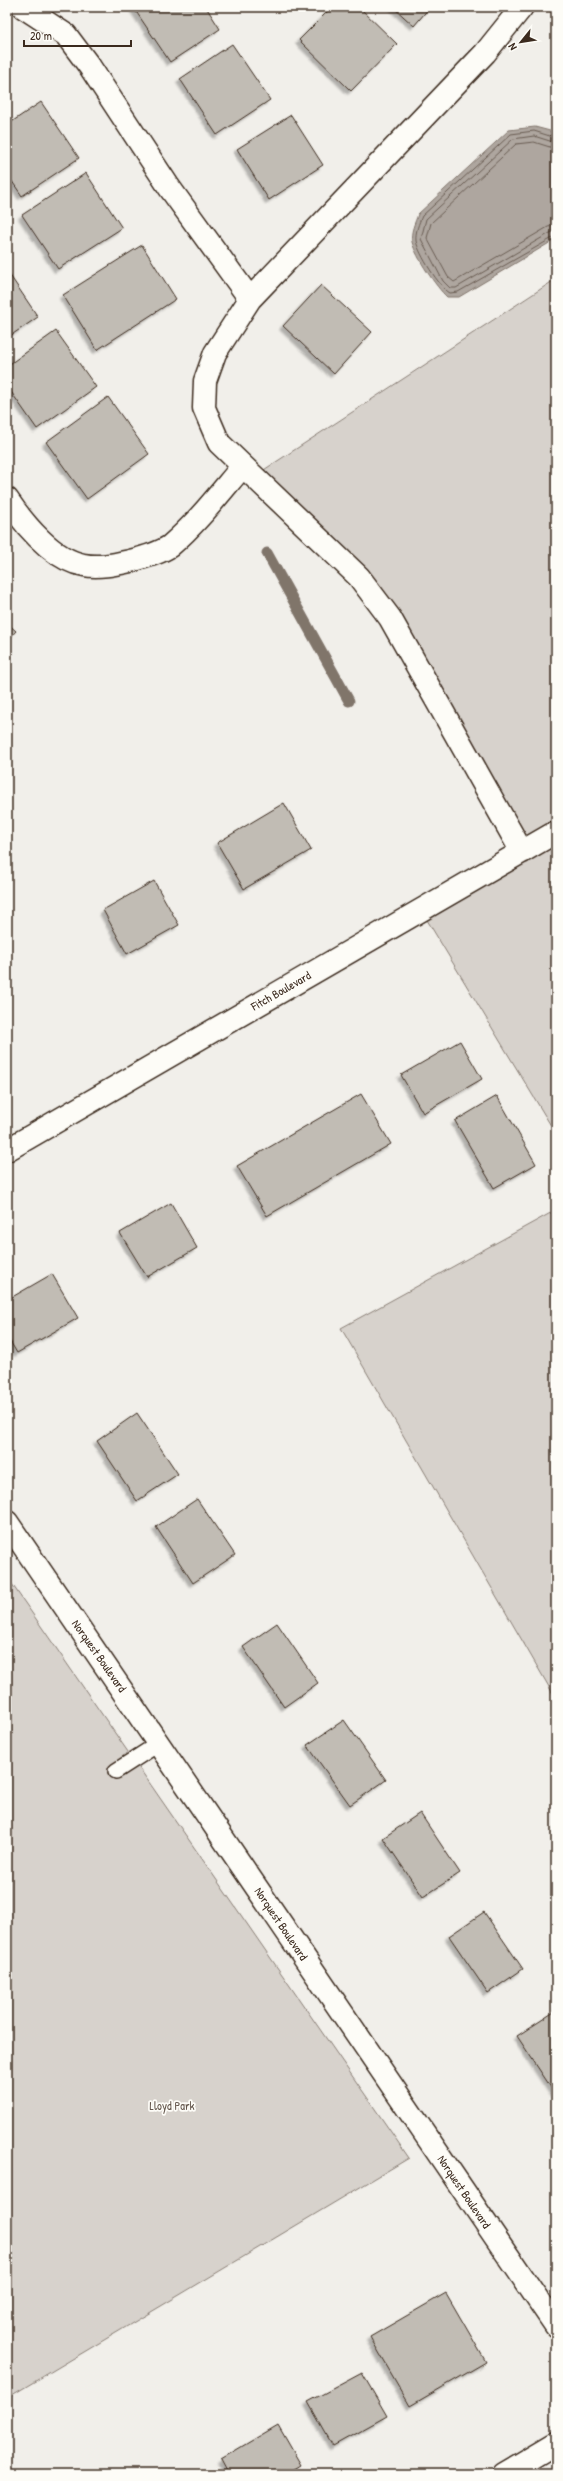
<svg xmlns="http://www.w3.org/2000/svg" width="563" height="2481" font-family="'Patrick Hand',sans-serif">
  <style>
    .green { fill: #d7d2cc; stroke: #897e75 }
    .water { fill: #aea69f; stroke: #80746b }
    .lines { fill: none; stroke-linecap: round; stroke-linejoin: round }
    .shore { stroke: #695c52; stroke-width: 1 }
    .stream { stroke: #80746b; stroke-width: 11 }
    .building { fill: #c1bcb4; stroke: #3b2a1e; filter: url(#shadow) }
    .service-casing { stroke: #3b2a1e; stroke-width: 18 }
    .minor-casing { stroke: #3b2a1e; stroke-width: 25 }
    .service { stroke: #fdfcf7; stroke-width: 15 }
    .minor { stroke: #fdfcf7; stroke-width: 22 }
    .labels { text-anchor: middle; stroke-width: 3.5; stroke-linejoin: round; paint-order: stroke }
    .street-label { font-size: 12px; fill: #3b2a1e; stroke: #fdfcf7 }
    .park-label { font-size: 12px; fill: #62544a; stroke: #fdfcf7 }
  </style>
  <defs>
    <filter id="shadow"><feDropShadow dx="-3.5" dy="3.5" stdDeviation="1" flood-color="#0004"/></filter>
  </defs>
  <rect width="100%" height="100%" fill="#f1efea"/>
  <filter id="ink" filterUnits="userSpaceOnUse"><feTurbulence type="fractalNoise" baseFrequency=".025" numOctaves="2"/><feDisplacementMap in="SourceGraphic" scale="8" xChannelSelector="R" yChannelSelector="G"/><feConvolveMatrix kernelMatrix="1 2 1 2 8 2 1 2 1" color-interpolation-filters="sRGB"/></filter>
  <g filter="url(#ink)">
    <path class="green" d="M 556,279 L 556,1134 L 421,910 L 521,852 L 390,618 L 253,477 Z
      M 556,1210 L 556,1699 L 341,1328 Z
      M 7,1577 L 409,2158 L 7,2398 Z"/>
    <path class="water" d="M 535,127 L 550,131 L 556,135 L 556,239 L 459,297 L 447,297 C 436,287 416,257 412,242 C 410,232 415,223 418,214 L 509,130 Z"/>
    <g class="lines">
      <path class="shore" d="M 556,138 L 534,131 L 511,134 L 422,216 C 419,223 415,232 416,241 C 419,254 439,287 450,293 L 458,292 L 556,236
        M 556,143 L 534,136 L 513,139 L 426,219 L 421,239 L 443,281 L 450,288 L 456,288 L 550,233 L 556,231
        M 556,149 L 534,142 L 516,144 L 431,223 L 427,238 L 448,277 L 454,282 L 548,227 L 556,225"/>
      <path class="stream" d="M 267,553 L 349,701"/>
    </g>
    <path class="building" d="M 133,7 L 206,7 L 220,29 L 170,62 Z
      M 332,7 L 359,7 L 397,44 L 351,91 L 299,40 Z
      M 393,7 L 430,7 L 414,26 Z
      M 232,44 L 270,100 L 217,135 L 180,79 Z
      M 41,102 L 79,158 L 22,196 L 7,174 L 7,125 Z
      M 291,115 L 323,165 L 269,200 L 237,149 Z
      M 86,173 L 122,228 L 58,269 L 22,215 Z
      M 142,245 L 176,299 L 97,350 L 63,295 Z
      M 7,271 L 38,317 L 7,338 Z
      M 321,285 L 372,332 L 334,374 L 283,326 Z
      M 56,331 L 96,387 L 37,429 L 7,386 L 7,366 Z
      M 108,397 L 149,454 L 87,499 L 46,442 Z
      M 7,623 L 16,631 L 7,641 Z
      M 284,803 L 311,850 L 244,889 L 217,843 Z
      M 154,881 L 179,925 L 127,954 L 103,910 Z
      M 460,1041 L 482,1079 L 423,1113 L 401,1075 Z
      M 361,1094 L 391,1144 L 267,1216 L 237,1166 Z
      M 497,1096 L 536,1164 L 494,1188 L 455,1121 Z
      M 171,1203 L 197,1248 L 147,1277 L 120,1233 Z
      M 52,1274 L 78,1318 L 17,1353 L 7,1336 L 7,1300 Z
      M 137,1413 L 178,1474 L 137,1501 L 97,1441 Z
      M 197,1499 L 235,1555 L 193,1583 L 156,1527 Z
      M 277,1623 L 318,1683 L 284,1707 L 243,1647 Z
      M 344,1720 L 386,1780 L 350,1805 L 307,1745 Z
      M 420,1813 L 460,1873 L 423,1897 L 383,1838 Z
      M 484,1912 L 523,1969 L 488,1993 L 449,1936 Z
      M 554,2012 L 556,2014 L 556,2095 L 517,2036 Z
      M 446,2293 L 486,2362 L 410,2406 L 370,2337 Z
      M 362,2373 L 387,2416 L 333,2446 L 308,2402 Z
      M 278,2425 L 301,2465 L 286,2474 L 229,2474 L 221,2459 Z"/>
    <g class="lines">
      <g class="service-casing">
        <path id="service" d="M 116,1771 L 158,1744"/>
      </g>
      <g class="minor-casing">
        <path id="minor" d="M 23,7 L 66,35 L 90,67 L 169,187 L 250,299
          M 7,499 C 24,524 53,560 84,565 C 99,568 116,564 130,561 C 142,558 160,553 170,546 C 197,523 219,494 242,467
          M 522,852 L 390,618 L 359,577 L 219,443 L 204,408 L 205,381 L 215,353 L 250,299 L 485,53 L 522,7
          M 7,1150 L 556,832
          M 7,1522 L 556,2326
          M 504,2474 L 556,2443"/>
      </g>
      <use href="#service" class="service"/>
      <use href="#minor" class="minor"/>
    </g>
  </g>
  <g class="labels">
    <g class="street-label">
      <text transform="translate(281 991) rotate(-30)" y="4">Fitch Boulevard</text>
      <text transform="translate(99 1656) rotate(55)" y="4">Norquest Boulevard</text>
      <text transform="translate(281 1924) rotate(56)" y="4">Norquest Boulevard</text>
      <text transform="translate(464 2192) rotate(56)" y="4">Norquest Boulevard</text>
    </g>
    <g class="park-label">
      <text x="172" y="2110">Lloyd Park</text>
    </g>
  </g>
  <rect width="563" height="2481" fill="none" stroke="#fdfcf7" stroke-width="24"/>
  <rect x="12" y="12" width="539" height="2457" fill="none" stroke="#3b2a1e" stroke-width="1.5" filter="url(#ink)"/>
  <g transform="translate(521 42) rotate(240)" stroke="#fdfcf7" stroke-width="3" paint-order="stroke">
  <path d="M0-3L7 15L0 10L-7 15Z" fill="#3b2a1e"/>
  <text y="-6" font-size="11" font-weight="bold" text-anchor="middle" fill="#3b2a1e">N</text>
  </g>
  <path d="M24 40v6h107v-6" fill="none" stroke="#3b2a1e" stroke-width="2"/>
  <text x="30" y="40" font-size="12" fill="#3b2a1e" stroke="#fdfcf7" stroke-width="3" paint-order="stroke">20 m</text>
</svg>
